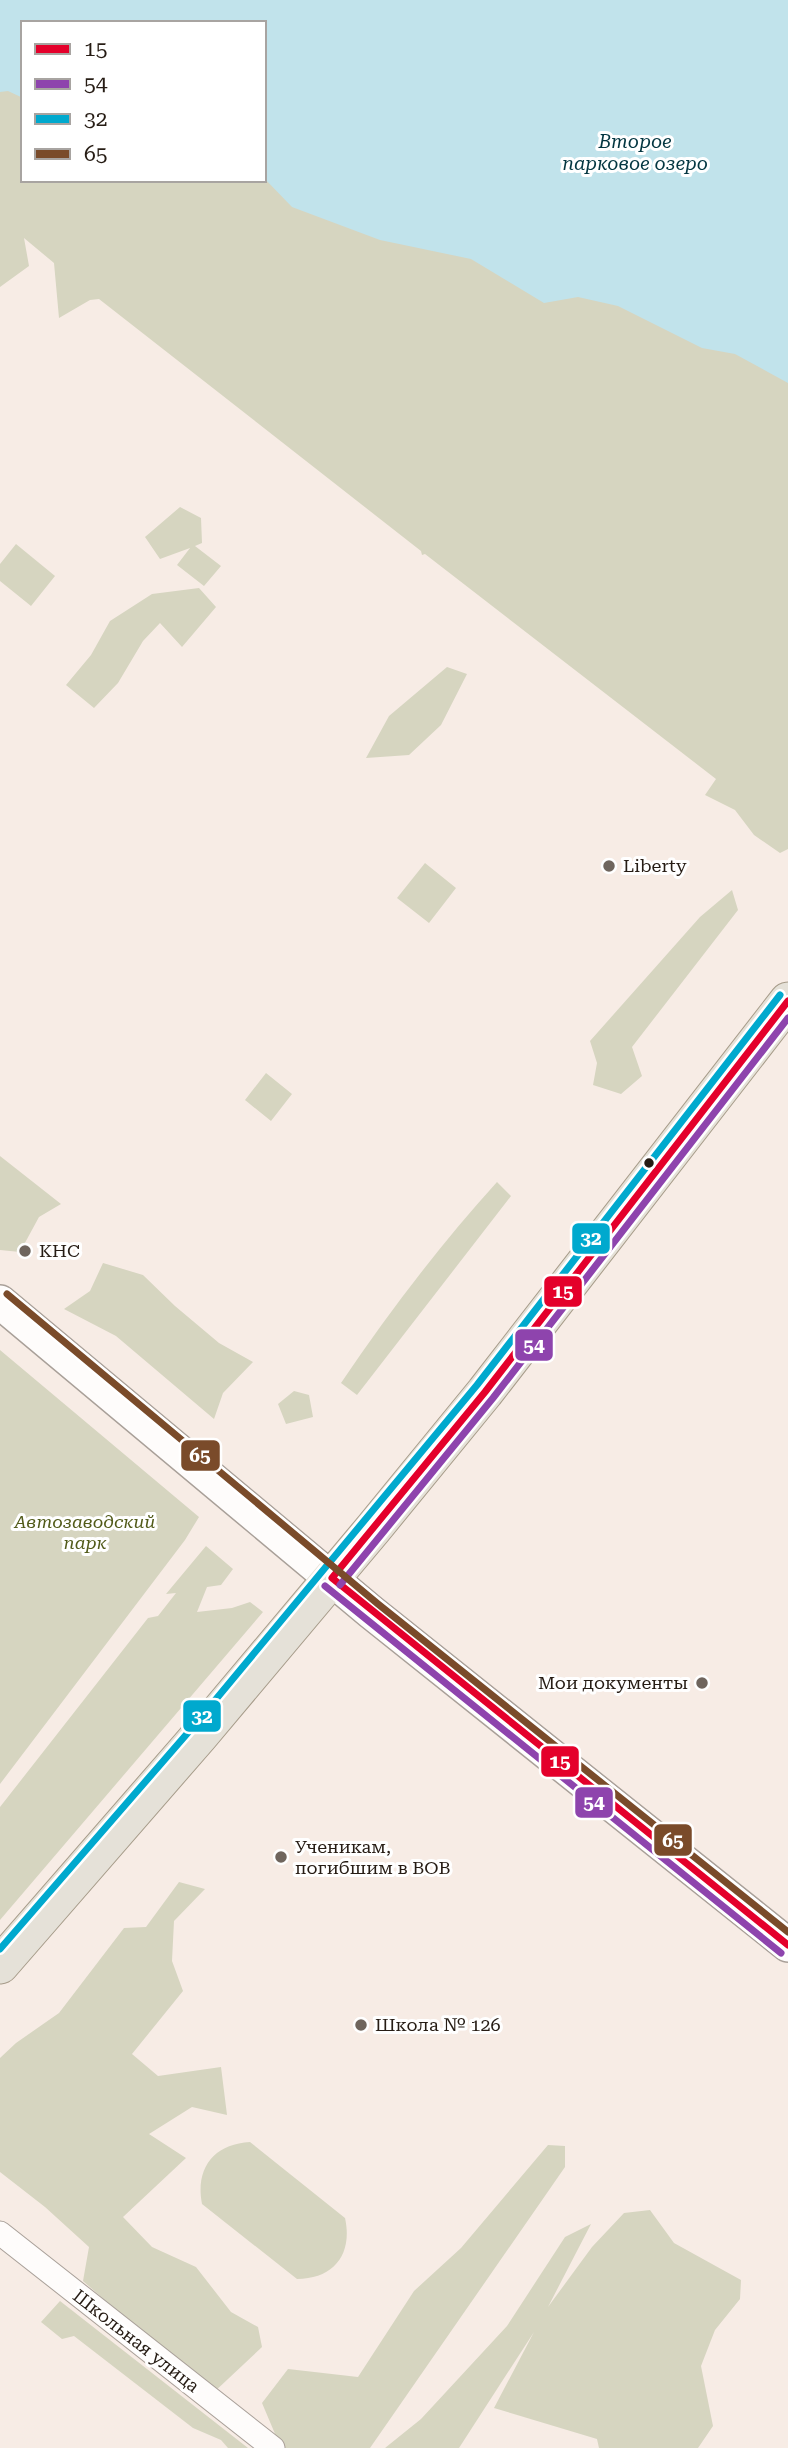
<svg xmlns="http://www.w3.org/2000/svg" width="788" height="2448" font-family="'Roboto Serif',serif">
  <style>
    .green { fill: #d6d5c0; fill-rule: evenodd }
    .water { fill: #c1e3eb }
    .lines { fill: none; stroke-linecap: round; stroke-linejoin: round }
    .minor-casing { stroke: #a9a099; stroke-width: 25 }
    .secondary-casing { stroke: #a9a099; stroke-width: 36 }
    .primary-casing { stroke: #a69b89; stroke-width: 39 }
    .minor { stroke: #fefcfb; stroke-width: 23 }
    .secondary { stroke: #fefcfb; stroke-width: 33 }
    .primary { stroke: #e5e1d8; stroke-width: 37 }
    .bus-1-casing { stroke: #fff; stroke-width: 12 }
    .bus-2-casing { stroke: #fff; stroke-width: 12 }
    .bus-3-casing { stroke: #fff; stroke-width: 12 }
    .bus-4-casing { stroke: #fff; stroke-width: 12 }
    .bus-1 { stroke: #e4002b; stroke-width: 7 }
    .bus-2 { stroke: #8e44ad; stroke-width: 7 }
    .bus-3 { stroke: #00a9ce; stroke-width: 7 }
    .bus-4 { stroke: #7a4b2a; stroke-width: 7 }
    .poi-dot { fill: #6f655d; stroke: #fff; stroke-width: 2.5 }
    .bus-dot { fill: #261c14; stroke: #fff; stroke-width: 2.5 }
    .labels { text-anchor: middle; stroke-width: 6; stroke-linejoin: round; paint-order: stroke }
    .poi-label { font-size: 18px; fill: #261c14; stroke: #fff; text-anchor: start }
    .park-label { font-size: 18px; font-style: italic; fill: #525b1a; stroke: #fff }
    .street-label { font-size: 18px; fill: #261c14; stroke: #fff }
    .water-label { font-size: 19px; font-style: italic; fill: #033641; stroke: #fff }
    .line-badge { stroke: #fff; stroke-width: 2.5 }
    .badge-label { font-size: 19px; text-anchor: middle; font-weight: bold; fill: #fff }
  </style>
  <rect width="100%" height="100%" fill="#f7ece5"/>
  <path class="green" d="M 0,0 L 788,0 L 788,849 L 780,853 L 754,835 L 735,810 L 705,795 L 716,779 L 425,554 L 422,555 L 421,551 L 99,299 L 90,300 L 59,318 L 54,263 L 24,238 L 29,266 L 0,287 ZM 23,23 L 264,23 L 264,180 L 23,180 Z
    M 180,507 L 201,518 L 202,543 L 195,546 L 221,566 L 204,586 L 177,565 L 190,548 L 160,559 L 145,537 Z
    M 16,544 L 55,576 L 31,606 L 0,581 L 0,564 Z
    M 199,588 L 216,607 L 182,647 L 160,623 L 143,641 L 118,683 L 94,708 L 66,685 L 91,655 L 110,621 L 152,594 Z
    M 447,667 L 467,674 L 441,725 L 409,755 L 366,758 L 389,716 Z
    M 425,863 L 456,888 L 429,923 L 397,898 Z
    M 732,890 L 738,910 L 632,1047 L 642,1076 L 621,1094 L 593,1085 L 597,1063 L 590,1041 L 700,917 Z
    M 266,1073 L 292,1094 L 271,1121 L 245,1100 Z
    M 0,1156 L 61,1204 L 39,1217 L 20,1252 L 0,1250 Z
    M 497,1182 L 511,1196 L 357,1395 L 341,1383 C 389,1312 440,1245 497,1182 Z
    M 103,1263 L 143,1275 L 175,1306 L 219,1343 L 253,1362 L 223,1393 L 214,1419 L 116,1336 L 64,1309 L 90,1291 Z
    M 0,1350 L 199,1517 L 185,1540 L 0,1784 Z
    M 294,1391 L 309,1395 L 313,1417 L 286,1424 L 278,1404 Z
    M 206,1546 L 233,1569 L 221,1585 L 207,1587 L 197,1612 L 232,1608 L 250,1602 L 263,1612 L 0,1920 L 0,1807 L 148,1618 L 158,1616 L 176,1593 L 166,1594 Z
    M 179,1882 L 205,1889 L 174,1921 L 172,1961 L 183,1991 L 132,2054 L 158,2076 L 221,2067 L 227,2115 L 192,2107 L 149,2134 L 186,2158 L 123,2217 L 152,2247 L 196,2267 L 231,2312 L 258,2327 L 262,2347 L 212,2394 L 83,2281 L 89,2247 L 45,2207 L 0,2172 L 0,2058 L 16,2043 L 59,2013 L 124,1928 L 146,1927 Z
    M 250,2142 L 345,2218 C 353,2254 334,2279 297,2279 L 202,2204 C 195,2168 214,2144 250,2142 Z
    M 548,2145 L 565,2146 L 565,2167 L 370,2448 L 281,2448 L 262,2403 L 288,2369 L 358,2377 L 414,2291 L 461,2248 Z
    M 650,2210 L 674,2243 L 741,2280 L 740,2299 L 715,2330 L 701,2366 L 713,2426 L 698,2448 L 599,2448 L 597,2439 L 494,2408 L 534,2332 L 459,2448 L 385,2448 L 421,2419 L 507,2326 L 565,2237 L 591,2224 L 548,2307 L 592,2247 L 624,2213 Z
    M 60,2301 L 248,2448 L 228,2448 L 221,2440 L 193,2428 L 74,2336 L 62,2339 L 41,2322 Z"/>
  <path class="water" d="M 0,0 L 788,0 L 788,383 L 735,354 L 702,348 L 618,306 L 578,297 L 544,303 L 471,259 L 380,240 L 292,207 L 264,178 L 264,23 L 23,23 L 23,98 L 8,91 L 0,92 Z"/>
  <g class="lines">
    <g class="minor-casing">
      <path id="minor" d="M 0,2233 L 273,2448"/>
    </g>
    <g class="secondary-casing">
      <path id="secondary" d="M 0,1302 L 371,1612 L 788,1945"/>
    </g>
    <g class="primary-casing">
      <path id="primary" d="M 0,1965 L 200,1735 L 373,1529 L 485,1392 L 788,1001"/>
    </g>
    <use href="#minor" class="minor"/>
    <use href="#secondary" class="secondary"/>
    <use href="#primary" class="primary"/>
    <g class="bus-1-casing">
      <path id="bus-1" d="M 332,1578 L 485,1392 L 788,1001
        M 332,1578 L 788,1945"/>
    </g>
    <g class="bus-2-casing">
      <path id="bus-2" d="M 340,1585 L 493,1398 L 788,1018
        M 325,1586 L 781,1953"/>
    </g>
    <g class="bus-3-casing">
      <path id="bus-3" d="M 0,1949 L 192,1728 L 477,1385 L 780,995"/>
    </g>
    <g class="bus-4-casing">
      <path id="bus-4" d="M 7,1294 L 378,1604 L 788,1932"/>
    </g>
    <use href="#bus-1" class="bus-1"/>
    <use href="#bus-2" class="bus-2"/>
    <use href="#bus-3" class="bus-3"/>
    <use href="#bus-4" class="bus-4"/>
  </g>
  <g class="poi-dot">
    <circle cx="609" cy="866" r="7"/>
    <circle cx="25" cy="1251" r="7"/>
    <circle cx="702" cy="1683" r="7"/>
    <circle cx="281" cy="1857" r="7"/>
    <circle cx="361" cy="2025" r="7"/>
  </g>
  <circle class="bus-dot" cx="649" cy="1163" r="6"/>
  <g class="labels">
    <g class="poi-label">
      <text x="623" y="872">Liberty</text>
      <text x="39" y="1257">КНС</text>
      <text x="688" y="1689" text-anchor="end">Мои документы</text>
      <text x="295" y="1853">Ученикам,<tspan x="295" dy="21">погибшим в ВОВ</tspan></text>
      <text x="375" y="2031">Школа № 126</text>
    </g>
    <g class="park-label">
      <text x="85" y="1528">Автозаводский<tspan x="85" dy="21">парк</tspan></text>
    </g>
    <g class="street-label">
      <text transform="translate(136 2341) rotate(38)" y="6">Школьная улица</text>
    </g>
    <g class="water-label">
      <text x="635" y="148">Второе<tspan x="635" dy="22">парковое озеро</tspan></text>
    </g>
  </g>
  <g class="line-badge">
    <rect x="571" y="1222" width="40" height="33" rx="7" fill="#00a9ce"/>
    <rect x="543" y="1275" width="40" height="33" rx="7" fill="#e4002b"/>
    <rect x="514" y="1328" width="40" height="34" rx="7" fill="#8e44ad"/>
    <rect x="180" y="1439" width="41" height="33" rx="7" fill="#7a4b2a"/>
    <rect x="182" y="1699" width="40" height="34" rx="7" fill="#00a9ce"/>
    <rect x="540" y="1745" width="40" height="33" rx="7" fill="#e4002b"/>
    <rect x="574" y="1786" width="40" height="33" rx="7" fill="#8e44ad"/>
    <rect x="653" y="1823" width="40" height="34" rx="7" fill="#7a4b2a"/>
  </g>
  <g class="badge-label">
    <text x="591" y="1245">32</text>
    <text x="563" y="1298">15</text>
    <text x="534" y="1352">54</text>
    <text x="200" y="1462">65</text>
    <text x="202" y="1723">32</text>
    <text x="560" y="1768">15</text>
    <text x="594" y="1809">54</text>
    <text x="673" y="1847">65</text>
  </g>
  <rect x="21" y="21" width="245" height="161" fill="#ffffff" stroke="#a8a4a1" stroke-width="2"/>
  <rect x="35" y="44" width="35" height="10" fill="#e4002b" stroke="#a8a4a1" stroke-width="2"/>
  <text x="84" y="56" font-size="21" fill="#261c14">15</text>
  <rect x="35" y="79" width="35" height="10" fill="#8e44ad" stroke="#a8a4a1" stroke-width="2"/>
  <text x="84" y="91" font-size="21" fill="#261c14">54</text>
  <rect x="35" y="114" width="35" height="10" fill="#00a9ce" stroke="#a8a4a1" stroke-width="2"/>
  <text x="84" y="126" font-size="21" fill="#261c14">32</text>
  <rect x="35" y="149" width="35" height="10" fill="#7a4b2a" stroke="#a8a4a1" stroke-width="2"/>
  <text x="84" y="161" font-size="21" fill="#261c14">65</text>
</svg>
